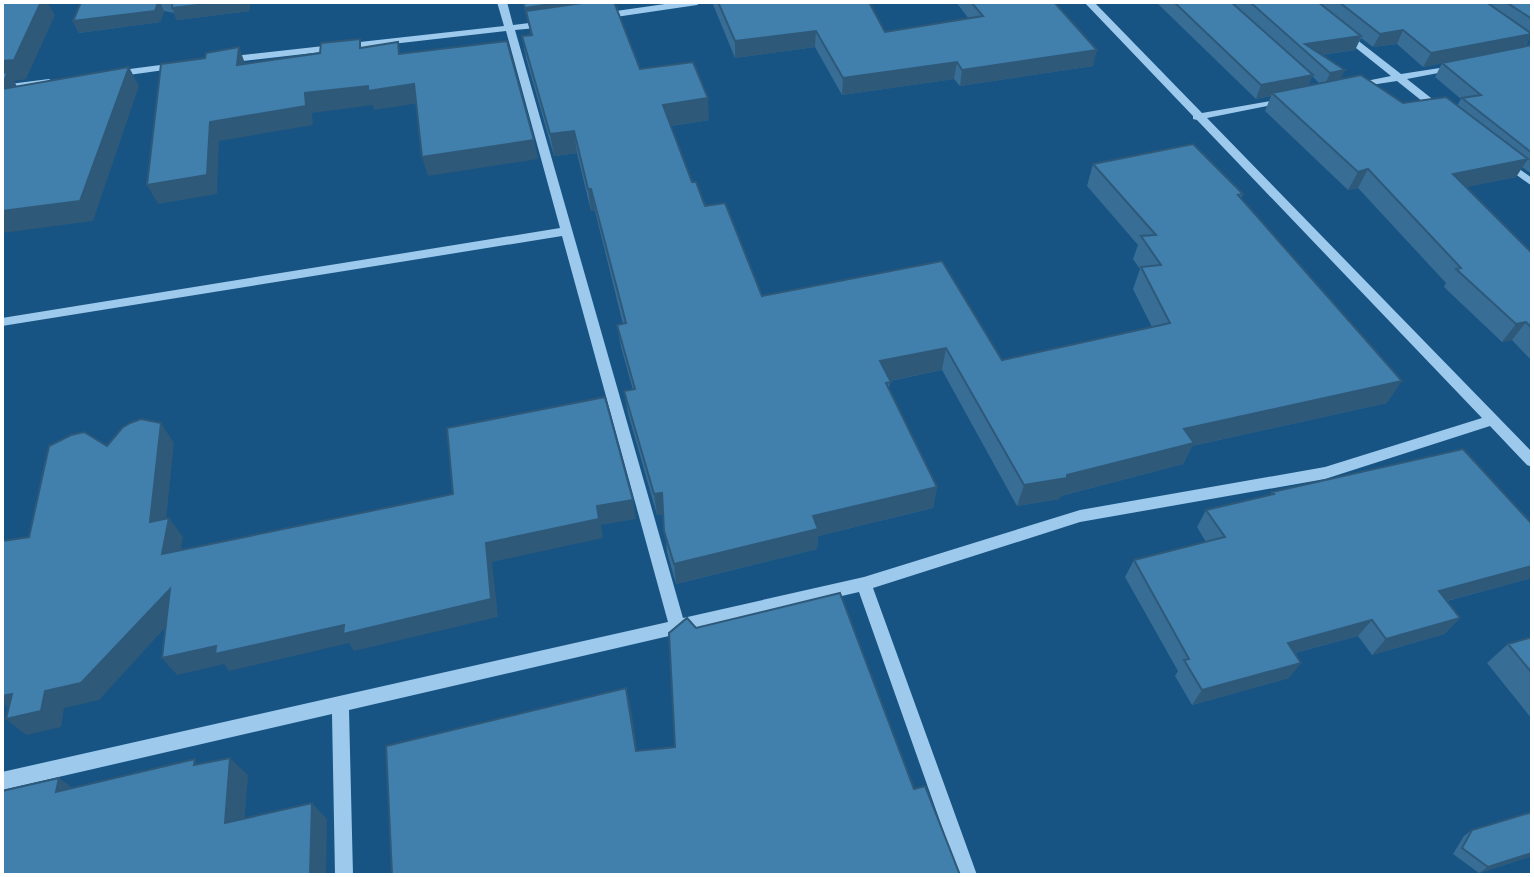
<svg xmlns="http://www.w3.org/2000/svg" width="1534" height="877" font-family="'DM Sans',sans-serif">
  <style>
    .lines { fill: none; stroke-linecap: round; stroke-linejoin: round }
    .minor { fill: #9dcaec; fill-rule: evenodd }
    .wall { fill: #386d95; fill-rule: evenodd }
    .shaded-wall { fill: #2e5979 }
    .building { fill: #417fad; stroke: #2e5979; stroke-width: 2 }
  </style>
  <rect width="100%" height="100%" fill="#185483"/>
  <g class="lines">
    <path class="minor" d="M 497,2 L 507,2 L 513,25 L 546,21 L 551,24 L 546,27 L 515,30 L 683,618 L 864,577 L 1080,510 L 1325,467 L 1482,418 L 1197,120 L 1193,119 L 1193,116 L 1084,2 L 1094,2 L 1202,113 L 1287,98 L 1287,102 L 1207,118 L 1532,452 L 1532,467 L 1527,465 L 1490,426 L 1325,479 L 1080,522 L 873,588 L 977,875 L 959,875 L 859,592 L 349,710 L 353,875 L 335,875 L 332,714 L 2,790 L 2,772 L 668,622 L 562,236 L 2,326 L 2,318 L 560,228 L 506,31 L 225,63 L 220,60 L 225,57 L 504,26 Z
      M 679,2 L 702,2 L 697,5 L 602,19 L 597,16 L 602,13 Z
      M 1341,32 L 1347,32 L 1401,74 L 1459,65 L 1459,69 L 1407,79 L 1445,109 L 1445,113 L 1437,113 L 1397,81 L 1351,88 L 1351,84 L 1391,76 L 1341,36 Z
      M 176,63 L 181,66 L 179,68 L 114,77 L 109,74 L 114,71 Z
      M 49,79 L 54,82 L 53,84 L 2,91 L 2,85 Z
      M 1504,158 L 1532,178 L 1532,186 L 1500,163 L 1500,159 Z"/>
  </g>
  <path class="wall" d="M 81,2 L 250,2 L 250,11 L 177,20 L 174,13 L 164,11 L 160,22 L 79,33 L 73,21 Z
    M 523,2 L 614,2 L 640,69 L 709,120 L 671,126 L 692,182 L 762,296 L 1002,360 L 1152,327 L 1133,289 L 1140,269 L 1133,259 L 1138,245 L 1087,186 L 1093,164 L 1243,194 L 1241,198 L 1387,403 L 1192,446 L 1183,464 L 1061,496 L 1059,499 L 1017,506 L 942,370 L 890,381 L 889,390 L 937,487 L 933,508 L 818,536 L 817,549 L 676,584 L 667,552 L 664,514 L 657,515 L 628,413 L 624,391 L 633,390 L 621,347 L 617,325 L 623,324 L 595,211 L 591,211 L 577,153 L 554,156 L 526,58 L 522,36 L 531,35 Z
    M 712,2 L 869,2 L 885,32 L 969,19 L 956,2 L 1054,2 L 1093,66 L 960,86 L 954,79 L 842,95 L 815,47 L 735,58 Z
    M 1156,2 L 1532,2 L 1532,38 L 1530,37 L 1525,47 L 1532,45 L 1532,174 L 1522,167 L 1516,177 L 1466,187 L 1532,253 L 1532,361 L 1512,340 L 1502,342 L 1444,287 L 1446,283 L 1358,188 L 1348,190 L 1265,111 L 1271,96 L 1256,99 ZM 1361,38 L 1373,47 L 1397,44 L 1423,67 L 1442,63 L 1435,77 L 1461,99 L 1457,106 L 1403,103 L 1340,79 L 1321,55 L 1355,50 ZM 1312,76 L 1320,84 L 1308,86 Z
    M 1272,492 L 1532,578 L 1447,601 L 1460,618 L 1444,634 L 1372,655 L 1358,636 L 1295,653 L 1289,678 L 1192,705 L 1175,676 L 1178,671 L 1125,577 L 1134,560 L 1206,542 L 1197,527 L 1206,510 L 1270,495 Z
    M 1532,637 L 1532,719 L 1487,663 L 1508,644 Z
    M 1472,830 L 1532,856 L 1479,873 L 1453,854 L 1464,836 Z"/>
  <path class="shaded-wall" d="M 41,2 L 47,2 L 55,15 L 26,79 L 14,81 L 20,92 L 2,93 L 2,61 Z
    M 158,2 L 160,2 L 164,11 L 160,22 L 79,33 L 73,21 Z
    M 223,2 L 250,2 L 250,11 L 177,20 L 172,8 Z
    M 564,2 L 610,2 L 527,21 L 525,8 Z
    M 1403,30 L 1397,44 L 1373,47 L 1380,34 Z
    M 816,31 L 815,47 L 735,58 L 735,41 Z
    M 1532,34 L 1524,47 L 1423,67 L 1431,53 Z
    M 1361,36 L 1355,50 L 1311,56 L 1305,44 Z
    M 239,47 L 246,66 L 237,65 Z
    M 1097,50 L 1093,66 L 960,86 L 962,70 Z
    M 957,62 L 954,79 L 842,95 L 843,78 Z
    M 129,67 L 139,86 L 93,221 L 2,233 L 2,211 Z
    M 1345,70 L 1338,84 L 1324,87 L 1330,73 Z
    M 1313,75 L 1307,89 L 1272,93 L 1271,96 L 1256,99 L 1261,85 Z
    M 414,84 L 419,103 L 374,110 L 373,105 L 312,113 L 313,125 L 219,141 L 217,194 L 158,204 L 147,185 L 210,122 L 305,93 L 368,86 Z
    M 708,98 L 709,120 L 665,127 L 663,105 Z
    M 574,131 L 577,153 L 554,156 L 550,134 Z
    M 534,140 L 538,159 L 428,176 L 422,157 Z
    M 1528,159 L 1516,177 L 1442,192 L 1453,174 Z
    M 1368,169 L 1358,188 L 1348,190 L 1358,172 Z
    M 588,189 L 591,189 L 595,211 L 591,211 Z
    M 1526,322 L 1512,340 L 1502,342 L 1516,324 Z
    M 946,348 L 942,370 L 878,383 L 880,361 Z
    M 1402,381 L 1387,403 L 1192,446 L 1183,464 L 1061,496 L 1059,499 L 1017,506 L 1024,485 L 1067,475 L 1184,429 Z
    M 161,423 L 174,443 L 164,540 L 150,522 Z
    M 937,487 L 933,508 L 818,536 L 817,549 L 676,584 L 674,564 L 813,516 Z
    M 662,493 L 665,514 L 657,515 L 654,494 Z
    M 633,500 L 636,519 L 601,525 L 603,538 L 492,562 L 498,617 L 354,651 L 349,643 L 229,671 L 224,664 L 177,675 L 162,658 L 486,543 L 597,506 Z
    M 169,518 L 183,537 L 177,573 L 162,554 Z
    M 1532,566 L 1532,578 L 1423,607 L 1439,591 Z
    M 170,589 L 184,607 L 99,700 L 64,708 L 61,727 L 26,735 L 6,719 L 45,691 Z
    M 1460,618 L 1444,634 L 1372,655 L 1386,639 Z
    M 1372,620 L 1358,636 L 1275,658 L 1288,643 Z
    M 1301,663 L 1289,678 L 1192,705 L 1202,690 Z
    M 626,688 L 631,708 L 640,769 L 636,751 Z
    M 12,694 L 16,714 L 2,703 L 2,696 Z
    M 230,758 L 248,775 L 243,839 L 225,823 Z
    M 59,778 L 82,795 L 56,792 Z
    M 312,803 L 327,819 L 326,875 L 310,875 Z
    M 1532,853 L 1532,856 L 1479,873 L 1488,867 Z"/>
  <path class="building" d="M 2,2 L 41,2 L 14,60 L 2,61 Z
    M 81,2 L 158,2 L 155,11 L 73,21 Z
    M 172,2 L 223,2 L 172,8 Z
    M 523,2 L 564,2 L 525,8 Z
    M 589,2 L 614,2 L 640,69 L 693,62 L 708,98 L 663,105 L 692,182 L 696,182 L 705,206 L 725,203 L 762,296 L 942,261 L 1002,360 L 1170,323 L 1141,267 L 1161,265 L 1141,236 L 1156,235 L 1093,164 L 1193,144 L 1243,194 L 1238,195 L 1402,381 L 1184,429 L 1194,443 L 1067,475 L 1067,478 L 1024,485 L 946,348 L 880,361 L 891,382 L 886,383 L 937,487 L 813,516 L 818,529 L 674,564 L 664,531 L 662,493 L 654,494 L 624,391 L 635,389 L 617,325 L 626,323 L 591,189 L 588,189 L 574,131 L 550,134 L 522,36 L 532,35 L 526,11 Z
    M 718,2 L 869,2 L 885,32 L 983,16 L 971,2 L 1054,2 L 1097,50 L 962,70 L 957,62 L 843,78 L 816,31 L 735,41 Z
    M 1174,2 L 1231,2 L 1313,75 L 1261,85 Z
    M 1250,2 L 1318,2 L 1361,36 L 1305,44 L 1345,70 L 1330,73 Z
    M 1339,2 L 1486,2 L 1532,34 L 1431,53 L 1403,30 L 1380,34 Z
    M 1506,2 L 1532,2 L 1532,19 Z
    M 360,39 L 360,48 L 398,42 L 399,54 L 507,41 L 534,140 L 422,157 L 414,84 L 368,91 L 368,86 L 305,93 L 306,106 L 210,122 L 207,175 L 147,185 L 161,64 L 205,58 L 206,53 L 239,47 L 237,65 L 320,53 L 321,43 Z
    M 1532,45 L 1532,153 L 1462,98 L 1481,95 L 1442,63 Z
    M 129,67 L 80,201 L 2,211 L 2,89 Z
    M 8,72 L 2,86 L 2,73 Z
    M 1361,75 L 1403,103 L 1446,97 L 1528,159 L 1453,174 L 1532,253 L 1532,328 L 1526,322 L 1516,324 L 1456,269 L 1461,268 L 1368,169 L 1358,172 L 1272,93 Z
    M 605,397 L 633,500 L 597,506 L 599,519 L 486,543 L 491,599 L 343,634 L 344,625 L 215,654 L 216,646 L 162,658 L 170,589 L 81,683 L 45,691 L 41,711 L 6,719 L 12,694 L 2,696 L 2,541 L 29,537 L 49,446 L 71,435 L 84,432 L 107,446 L 122,428 L 130,423 L 141,419 L 161,423 L 150,522 L 169,518 L 162,554 L 453,494 L 447,428 Z
    M 1463,449 L 1532,524 L 1532,566 L 1439,591 L 1460,618 L 1386,639 L 1372,620 L 1288,643 L 1301,663 L 1202,690 L 1184,660 L 1189,659 L 1134,560 L 1225,537 L 1206,510 L 1274,494 L 1272,492 Z
    M 840,593 L 914,789 L 925,786 L 960,875 L 392,875 L 386,746 L 626,688 L 636,751 L 675,747 L 669,633 L 687,618 L 696,628 Z
    M 1532,637 L 1532,673 L 1508,644 Z
    M 230,758 L 225,823 L 312,803 L 310,875 L 2,875 L 2,791 L 59,778 L 56,792 L 195,759 L 194,765 Z
    M 1532,812 L 1532,853 L 1488,867 L 1462,848 L 1472,830 Z"/>
  <rect width="1534" height="877" fill="none" stroke="#ffffff" stroke-width="8"/>
</svg>
